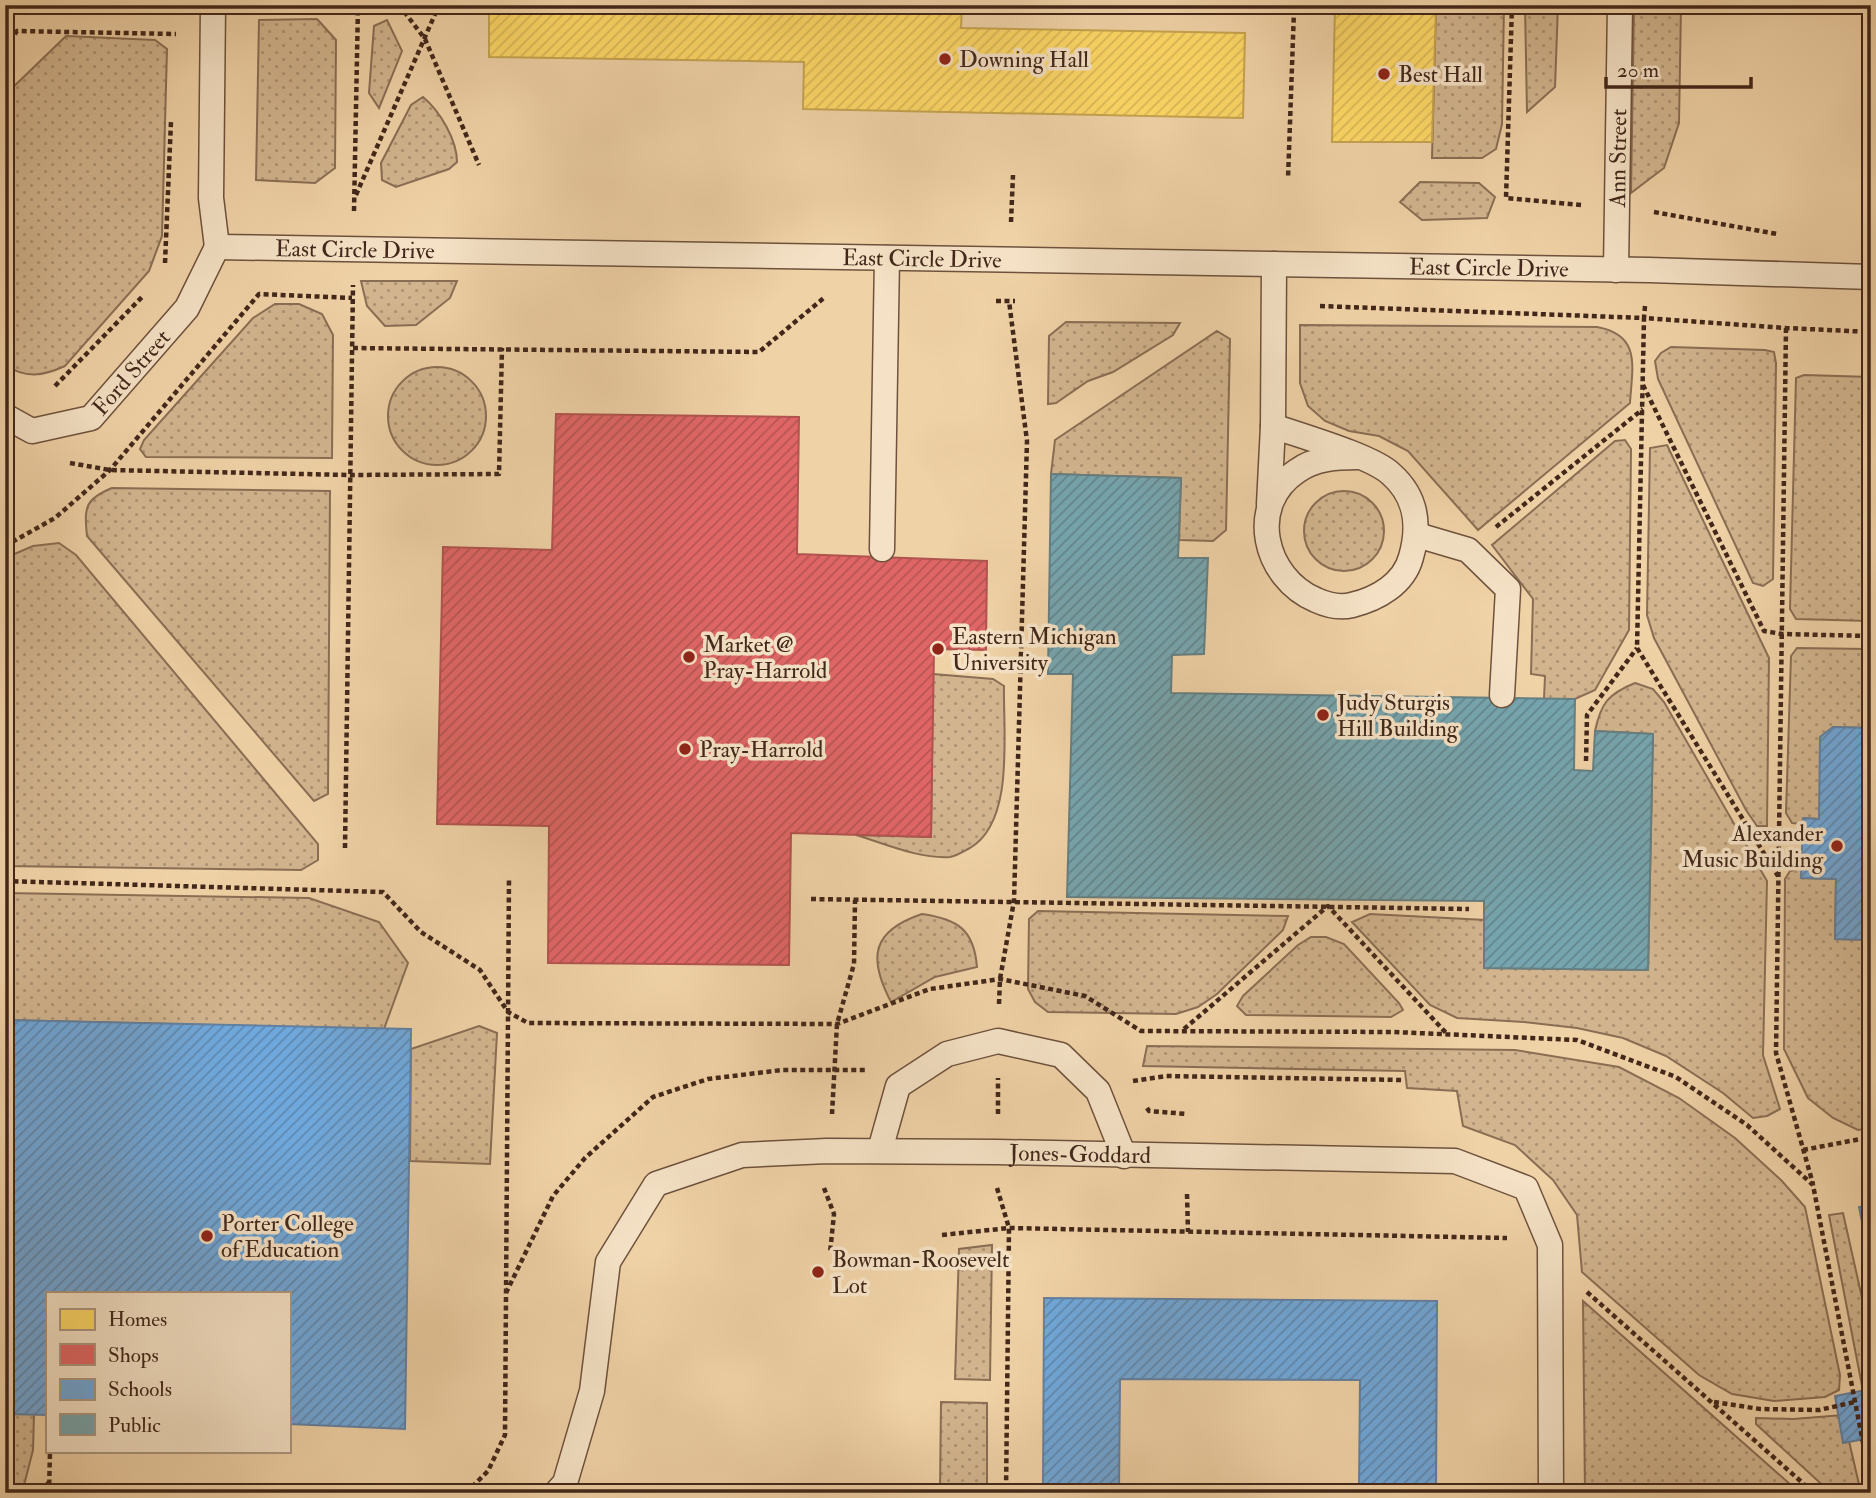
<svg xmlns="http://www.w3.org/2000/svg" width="1876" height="1498" font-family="'IM FELL Double Pica',serif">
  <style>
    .grass { fill: url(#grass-dots); stroke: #8a6e54; stroke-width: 2 }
    .homes { fill: url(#homes-hatch); stroke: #c6a44f; stroke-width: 2 }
    .shops { fill: url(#shops-hatch); stroke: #b1534f; stroke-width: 2 }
    .schools { fill: url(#schools-hatch); stroke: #6281a2; stroke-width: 2 }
    .public { fill: url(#public-hatch); stroke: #667f82; stroke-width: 2 }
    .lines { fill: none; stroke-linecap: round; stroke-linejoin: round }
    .lane-casing { stroke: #6e523d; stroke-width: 27 }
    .path { stroke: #42271a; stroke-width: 4.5; stroke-dasharray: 5 3.5; stroke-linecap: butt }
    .lane { stroke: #f5e2c6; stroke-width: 24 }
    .poi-dot { fill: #8f2418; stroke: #f5e2c6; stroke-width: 2.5 }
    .labels { text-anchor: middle; stroke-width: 7; stroke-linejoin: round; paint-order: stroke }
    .poi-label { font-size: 23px; fill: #42271a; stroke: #f5e2c6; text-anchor: start }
    .street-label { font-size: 23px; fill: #42271a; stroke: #f5e2c6 }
  </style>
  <defs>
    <pattern id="grass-dots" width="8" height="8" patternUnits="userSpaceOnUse" patternTransform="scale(1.75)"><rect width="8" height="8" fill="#d2b58f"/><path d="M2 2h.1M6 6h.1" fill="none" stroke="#ac9374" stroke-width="1.8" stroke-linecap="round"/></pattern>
    <pattern id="homes-hatch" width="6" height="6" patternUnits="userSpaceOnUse" patternTransform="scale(1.75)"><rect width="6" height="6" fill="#ffd966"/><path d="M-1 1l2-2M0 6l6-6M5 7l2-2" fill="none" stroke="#dcba58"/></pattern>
    <pattern id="shops-hatch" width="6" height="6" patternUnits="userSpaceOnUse" patternTransform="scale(1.75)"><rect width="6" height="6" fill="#e06666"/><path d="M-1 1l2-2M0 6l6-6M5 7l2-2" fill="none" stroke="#b75453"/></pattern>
    <pattern id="schools-hatch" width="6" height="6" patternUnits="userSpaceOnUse" patternTransform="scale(1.75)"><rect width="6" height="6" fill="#6fa8dc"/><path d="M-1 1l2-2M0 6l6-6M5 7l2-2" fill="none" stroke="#5d89b2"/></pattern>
    <pattern id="public-hatch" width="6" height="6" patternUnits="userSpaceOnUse" patternTransform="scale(1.75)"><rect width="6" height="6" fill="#76a5af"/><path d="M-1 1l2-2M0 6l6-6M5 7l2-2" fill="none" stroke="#62868e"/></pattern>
  </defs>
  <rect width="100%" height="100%" fill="#f0d2a7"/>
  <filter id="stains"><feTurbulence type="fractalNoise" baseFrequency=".00286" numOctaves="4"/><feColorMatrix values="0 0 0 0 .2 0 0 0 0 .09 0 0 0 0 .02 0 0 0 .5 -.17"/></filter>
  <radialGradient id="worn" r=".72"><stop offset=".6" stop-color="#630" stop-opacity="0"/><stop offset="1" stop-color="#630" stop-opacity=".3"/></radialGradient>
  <path class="grass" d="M 1436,5 L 1504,5 L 1502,124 L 1496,149 L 1482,158 L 1432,158 Z
    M 1525,5 L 1558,5 L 1555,87 L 1527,112 Z
    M 1634,5 L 1681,5 L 1679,123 L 1664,168 L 1631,193 Z
    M 317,19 L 336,40 L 335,168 L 315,183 L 256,180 L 259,20 Z
    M 387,20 L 402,51 L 379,108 L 369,93 L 374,26 Z
    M 66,36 L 155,40 L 167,49 L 162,236 L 149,271 L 65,366 C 43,376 26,379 5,365 L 5,95 Z
    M 423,97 C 440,111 457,140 457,162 L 449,169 L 396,187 L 382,180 L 381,163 L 411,105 Z
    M 1420,182 L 1479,183 L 1495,197 L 1487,218 L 1422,220 L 1400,202 Z
    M 361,281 L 457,281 L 450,298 L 416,325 L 385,326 L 367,306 Z
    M 275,304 L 299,304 L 322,314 L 333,335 L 332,458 L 146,457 L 140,449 L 144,440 L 253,318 Z
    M 1066,322 L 1180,323 L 1173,335 L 1113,372 L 1088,381 L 1056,403 L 1048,404 L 1049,336 Z
    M 1300,325 L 1597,327 C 1642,335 1632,368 1630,403 L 1478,530 L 1408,451 L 1379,436 L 1349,431 L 1325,421 L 1308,406 L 1300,383 Z
    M 1217,331 L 1230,339 L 1226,530 L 1213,541 L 1179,540 L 1181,478 L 1051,474 L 1055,440 Z
    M 1671,347 L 1765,350 L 1774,352 L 1776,363 L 1773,579 L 1763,586 L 1753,583 L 1658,379 L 1655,361 L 1661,353 Z
    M388 416a49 49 0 1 1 98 0a49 49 0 1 1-98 0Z
    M 1804,375 L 1871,377 L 1871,602 L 1869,621 L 1796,619 L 1790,609 L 1796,378 Z
    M 1625,440 L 1631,449 L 1629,630 L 1595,690 L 1575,699 L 1544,699 L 1545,676 L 1531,674 L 1533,599 L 1492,545 L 1615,441 Z
    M 1667,445 L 1769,658 L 1767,826 L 1757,826 L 1746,810 L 1654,638 L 1647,615 L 1650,448 Z
    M 112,488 L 330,491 L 328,794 L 314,801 L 87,536 C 84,507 85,499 112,488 Z
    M1304 531a40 40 0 1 1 80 0a40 40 0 1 1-80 0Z
    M 59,543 L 76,555 L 318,844 L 318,860 L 301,870 L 5,866 L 5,558 L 33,546 Z
    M 1797,648 L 1867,649 L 1867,665 L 1871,668 L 1871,728 L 1833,727 L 1819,819 L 1803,818 L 1802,824 L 1792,823 L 1786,813 L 1791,656 Z
    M 933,674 L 993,679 L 1004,686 C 1003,732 1015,822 970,848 C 964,851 957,856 950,857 C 919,859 886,844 856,835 L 931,837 Z
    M 1635,683 L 1653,689 L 1664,702 L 1767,881 L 1763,1055 L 1780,1109 L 1767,1116 L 1753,1118 L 1723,1093 L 1666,1056 L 1623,1038 L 1577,1028 L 1524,1022 L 1457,1018 L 1430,1005 L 1352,922 L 1370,914 L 1485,920 L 1485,968 L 1648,970 L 1653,734 L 1595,731 C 1601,703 1608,694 1635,683 Z
    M 1802,868 L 1802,878 L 1836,879 L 1835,939 L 1871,940 L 1871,1128 L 1858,1130 L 1833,1118 L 1808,1098 L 1784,1049 L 1785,879 L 1790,871 Z
    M 5,893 L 309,898 L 379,922 L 408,963 L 384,1029 L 5,1020 Z
    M 1038,911 L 1288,916 L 1283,930 L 1217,994 L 1198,1007 L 1176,1014 L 1048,1012 L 1035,1002 L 1028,989 L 1029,919 Z
    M 922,914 C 957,919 974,929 977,967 L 935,977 L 891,1002 C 868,958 871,931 922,914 Z
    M 1311,937 L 1326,937 L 1344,944 L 1399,1003 L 1403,1010 L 1391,1017 L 1246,1015 L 1237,1006 L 1243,996 L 1298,945 Z
    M 479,1026 L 497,1033 L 490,1164 L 410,1161 L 411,1049 Z
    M 1147,1046 L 1515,1050 L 1619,1067 L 1679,1098 L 1735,1138 L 1781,1180 L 1805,1207 L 1840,1375 L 1839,1390 L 1825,1397 L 1774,1401 L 1732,1394 L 1699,1375 L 1582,1272 L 1577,1215 L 1553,1180 L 1515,1145 L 1463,1126 L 1457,1091 L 1407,1088 L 1405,1071 L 1143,1066 Z
    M 1843,1213 L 1871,1338 L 1871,1389 L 1863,1391 L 1829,1215 Z
    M 992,1245 L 990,1380 L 955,1379 L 959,1249 Z
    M 1583,1301 L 1800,1493 L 1585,1493 Z
    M 941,1402 L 987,1403 L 987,1493 L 940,1493 Z
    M 5,1414 L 34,1414 L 33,1450 L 22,1493 L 5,1493 Z
    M 1843,1415 L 1861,1493 L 1831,1493 L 1756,1424 L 1756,1418 L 1793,1419 Z"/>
  <path class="homes" d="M 489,5 L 962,5 L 961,28 L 1245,33 L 1243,118 L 803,109 L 804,62 L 489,57 Z
    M 1335,5 L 1436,5 L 1432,142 L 1332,142 Z"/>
  <path class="shops" d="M 556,414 L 799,417 L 797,554 L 987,561 L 986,650 L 934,649 L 931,837 L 791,833 L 789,965 L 548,963 L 549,826 L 437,824 L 443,547 L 552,550 Z"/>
  <path class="schools" d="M 1833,727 L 1871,728 L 1871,940 L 1835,939 L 1836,879 L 1801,878 L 1803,818 L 1819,819 L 1820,737 Z
    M 5,1020 L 411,1029 L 405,1429 L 289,1424 L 289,1293 L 47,1293 L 47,1415 L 5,1414 Z
    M 1871,1205 L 1871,1266 L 1859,1207 Z
    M 1044,1298 L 1437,1301 L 1436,1493 L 1359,1493 L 1360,1380 L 1120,1379 L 1119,1493 L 1043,1493 Z
    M 1871,1389 L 1871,1438 L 1843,1443 L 1835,1396 Z"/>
  <path class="public" d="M 1051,474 L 1181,478 L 1178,558 L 1208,558 L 1204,654 L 1172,655 L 1171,693 L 1575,699 L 1574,770 L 1593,771 L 1595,731 L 1653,734 L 1648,970 L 1484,968 L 1484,901 L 1067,897 L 1073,674 L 1048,674 Z"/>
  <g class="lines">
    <g class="lane-casing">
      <g id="lane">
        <path d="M 213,5 L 211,198 L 217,247"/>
        <path id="s1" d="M 217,247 L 1649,270 L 1871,277"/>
        <path id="s2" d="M 1616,270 L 1620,5"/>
        <path id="s3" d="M 5,416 L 32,431 L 91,418 L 187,308 L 217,247"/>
        <path d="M 1273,426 C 1301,436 1372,456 1391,474 C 1417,497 1420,526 1411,557 C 1404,584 1377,599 1352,605 C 1340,608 1327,605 1316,600 C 1264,578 1246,505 1297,471 C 1315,458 1337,457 1358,457"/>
        <path d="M 1269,504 L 1273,426 L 1274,264"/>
        <path d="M 1417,535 L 1468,550 L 1508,589 L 1502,695"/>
        <path d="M 882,549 L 887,258"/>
        <path d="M 880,1150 L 898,1086 L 947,1054 L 998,1041 L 1061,1055 L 1098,1091 L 1124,1156"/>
        <path id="s4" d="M 556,1493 L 565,1483 L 592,1391 L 608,1262 L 656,1184 L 742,1155 L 827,1151 L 997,1152 L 1455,1161 L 1526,1188 L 1550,1245 L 1551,1493"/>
      </g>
    </g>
    <path class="path" d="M 399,5 L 425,39 L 479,165
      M 1286,5 L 1294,10 L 1288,179
      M 1512,5 L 1506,198 L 1581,205
      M 5,48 L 17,31 L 176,34
      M 356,195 L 439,5
      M 354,211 L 358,5
      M 1654,212 L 1777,234
      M 1011,222 L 1013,175
      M 165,263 L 171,121
      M 996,301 L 1015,301
      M 1320,306 L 1644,318 L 1637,648 L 1778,876
      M 1645,306 L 1644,318 L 1786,328 L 1871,332
      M 1786,328 L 1776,1053 L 1813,1184
      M 353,348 L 759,352 L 825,297
      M 1643,385 L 1764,631 L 1782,634 L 1871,636
      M 55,386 L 142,297
      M 70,463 L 110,470 L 350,475 L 499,474 L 502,348
      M 1496,527 L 1643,409
      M 5,546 L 55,518 L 110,470 L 259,294 L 352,298
      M 1586,761 L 1587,715 L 1637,648
      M 345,848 L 353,285
      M 5,881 L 383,892 L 421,932 L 480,970 L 508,1012 L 528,1023 L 837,1024 L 930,989 L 1000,979 L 1085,996 L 1141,1031 L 1394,1032 L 1577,1040 L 1676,1077 L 1747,1125 L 1813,1185 L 1871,1484
      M 811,899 L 1469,909
      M 999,1004 L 1000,979 L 1014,901 L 1027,441 L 1009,301
      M 1184,1029 L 1328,906 L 1448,1035
      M 1133,1081 L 1166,1076 L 1402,1080
      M 1147,1108 L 1149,1111 L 1187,1114
      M 832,1114 L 837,1024 L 854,964 L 855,900
      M 998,1114 L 998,1078
      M 1803,1150 L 1871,1137
      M 824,1188 L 834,1214 L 830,1253
      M 997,1188 L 1009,1228 L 1006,1493
      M 1187,1194 L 1188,1232
      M 942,1235 L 1009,1228 L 1507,1238
      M 1587,1292 L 1814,1493
      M 506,1293 L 553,1196 L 585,1158 L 653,1097 L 708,1079 L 782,1070 L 865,1070
      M 1714,1402 L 1760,1409 L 1819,1410 L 1855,1402
      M 40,1493 L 49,1482
      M 49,1493 L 50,1451
      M 466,1493 L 488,1471 L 505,1435 L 509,878"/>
    <use href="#lane" class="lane"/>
  </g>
  <g class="poi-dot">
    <circle cx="945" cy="59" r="7"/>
    <circle cx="1384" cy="74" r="7"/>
    <circle cx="938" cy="649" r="7"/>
    <circle cx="689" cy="657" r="7"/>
    <circle cx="1323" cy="715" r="7"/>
    <circle cx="685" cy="749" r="7"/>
    <circle cx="1837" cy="846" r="7"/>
    <circle cx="207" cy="1236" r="7"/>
    <circle cx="818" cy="1272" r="7"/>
  </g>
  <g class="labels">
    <g class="poi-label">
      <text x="959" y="67">Downing Hall</text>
      <text x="1398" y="82">Best Hall</text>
      <text x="952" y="644">Eastern Michigan<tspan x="952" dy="26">University</tspan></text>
      <text x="703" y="652">Market @<tspan x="703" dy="26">Pray-Harrold</tspan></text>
      <text x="1337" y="710">Judy Sturgis<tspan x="1337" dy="26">Hill Building</tspan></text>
      <text x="699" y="757">Pray-Harrold</text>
      <text x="1823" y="841" text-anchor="end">Alexander<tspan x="1823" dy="26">Music Building</tspan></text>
      <text x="221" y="1231">Porter College<tspan x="221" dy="26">of Education</tspan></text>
      <text x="832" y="1267">Bowman-Roosevelt<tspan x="832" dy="26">Lot</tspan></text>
    </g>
    <g class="street-label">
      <text dy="8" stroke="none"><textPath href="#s2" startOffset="112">Ann Street</textPath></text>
      <text dy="8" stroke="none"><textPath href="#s1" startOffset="138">East Circle Drive</textPath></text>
      <text dy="8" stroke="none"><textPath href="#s1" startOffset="705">East Circle Drive</textPath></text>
      <text dy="8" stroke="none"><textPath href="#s1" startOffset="1272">East Circle Drive</textPath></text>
      <text dy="8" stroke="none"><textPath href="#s3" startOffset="152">Ford Street</textPath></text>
      <text dy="8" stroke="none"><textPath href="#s4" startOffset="760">Jones-Goddard</textPath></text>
    </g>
  </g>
  <rect width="1876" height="1498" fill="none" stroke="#f0d2a7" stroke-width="28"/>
  <rect x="7" y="7" width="1862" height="1484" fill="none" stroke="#42271a" stroke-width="3.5"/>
  <rect x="14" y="14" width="1848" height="1470" fill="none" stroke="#42271a" stroke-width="2"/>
  <rect x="46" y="1292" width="245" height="161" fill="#f5e2c6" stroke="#ad9781" stroke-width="2"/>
  <rect x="60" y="1309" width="35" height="21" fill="#ffd966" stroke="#ad9781" stroke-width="2"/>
  <text x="108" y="1326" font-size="21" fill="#42271a">Homes</text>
  <rect x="60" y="1344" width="35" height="21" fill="#e06666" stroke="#ad9781" stroke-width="2"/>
  <text x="108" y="1362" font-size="21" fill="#42271a">Shops</text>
  <rect x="60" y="1379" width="35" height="21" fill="#6fa8dc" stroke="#ad9781" stroke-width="2"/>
  <text x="108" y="1396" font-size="21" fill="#42271a">Schools</text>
  <rect x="60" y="1414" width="35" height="21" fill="#76a5af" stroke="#ad9781" stroke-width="2"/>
  <text x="108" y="1432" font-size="21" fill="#42271a">Public</text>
  <path d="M1606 77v10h145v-10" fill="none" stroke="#42271a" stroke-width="3.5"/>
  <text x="1617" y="77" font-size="21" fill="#42271a" stroke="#f5e2c6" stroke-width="5" paint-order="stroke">20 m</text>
  <rect width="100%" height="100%" filter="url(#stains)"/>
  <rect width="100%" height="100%" fill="url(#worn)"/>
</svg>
